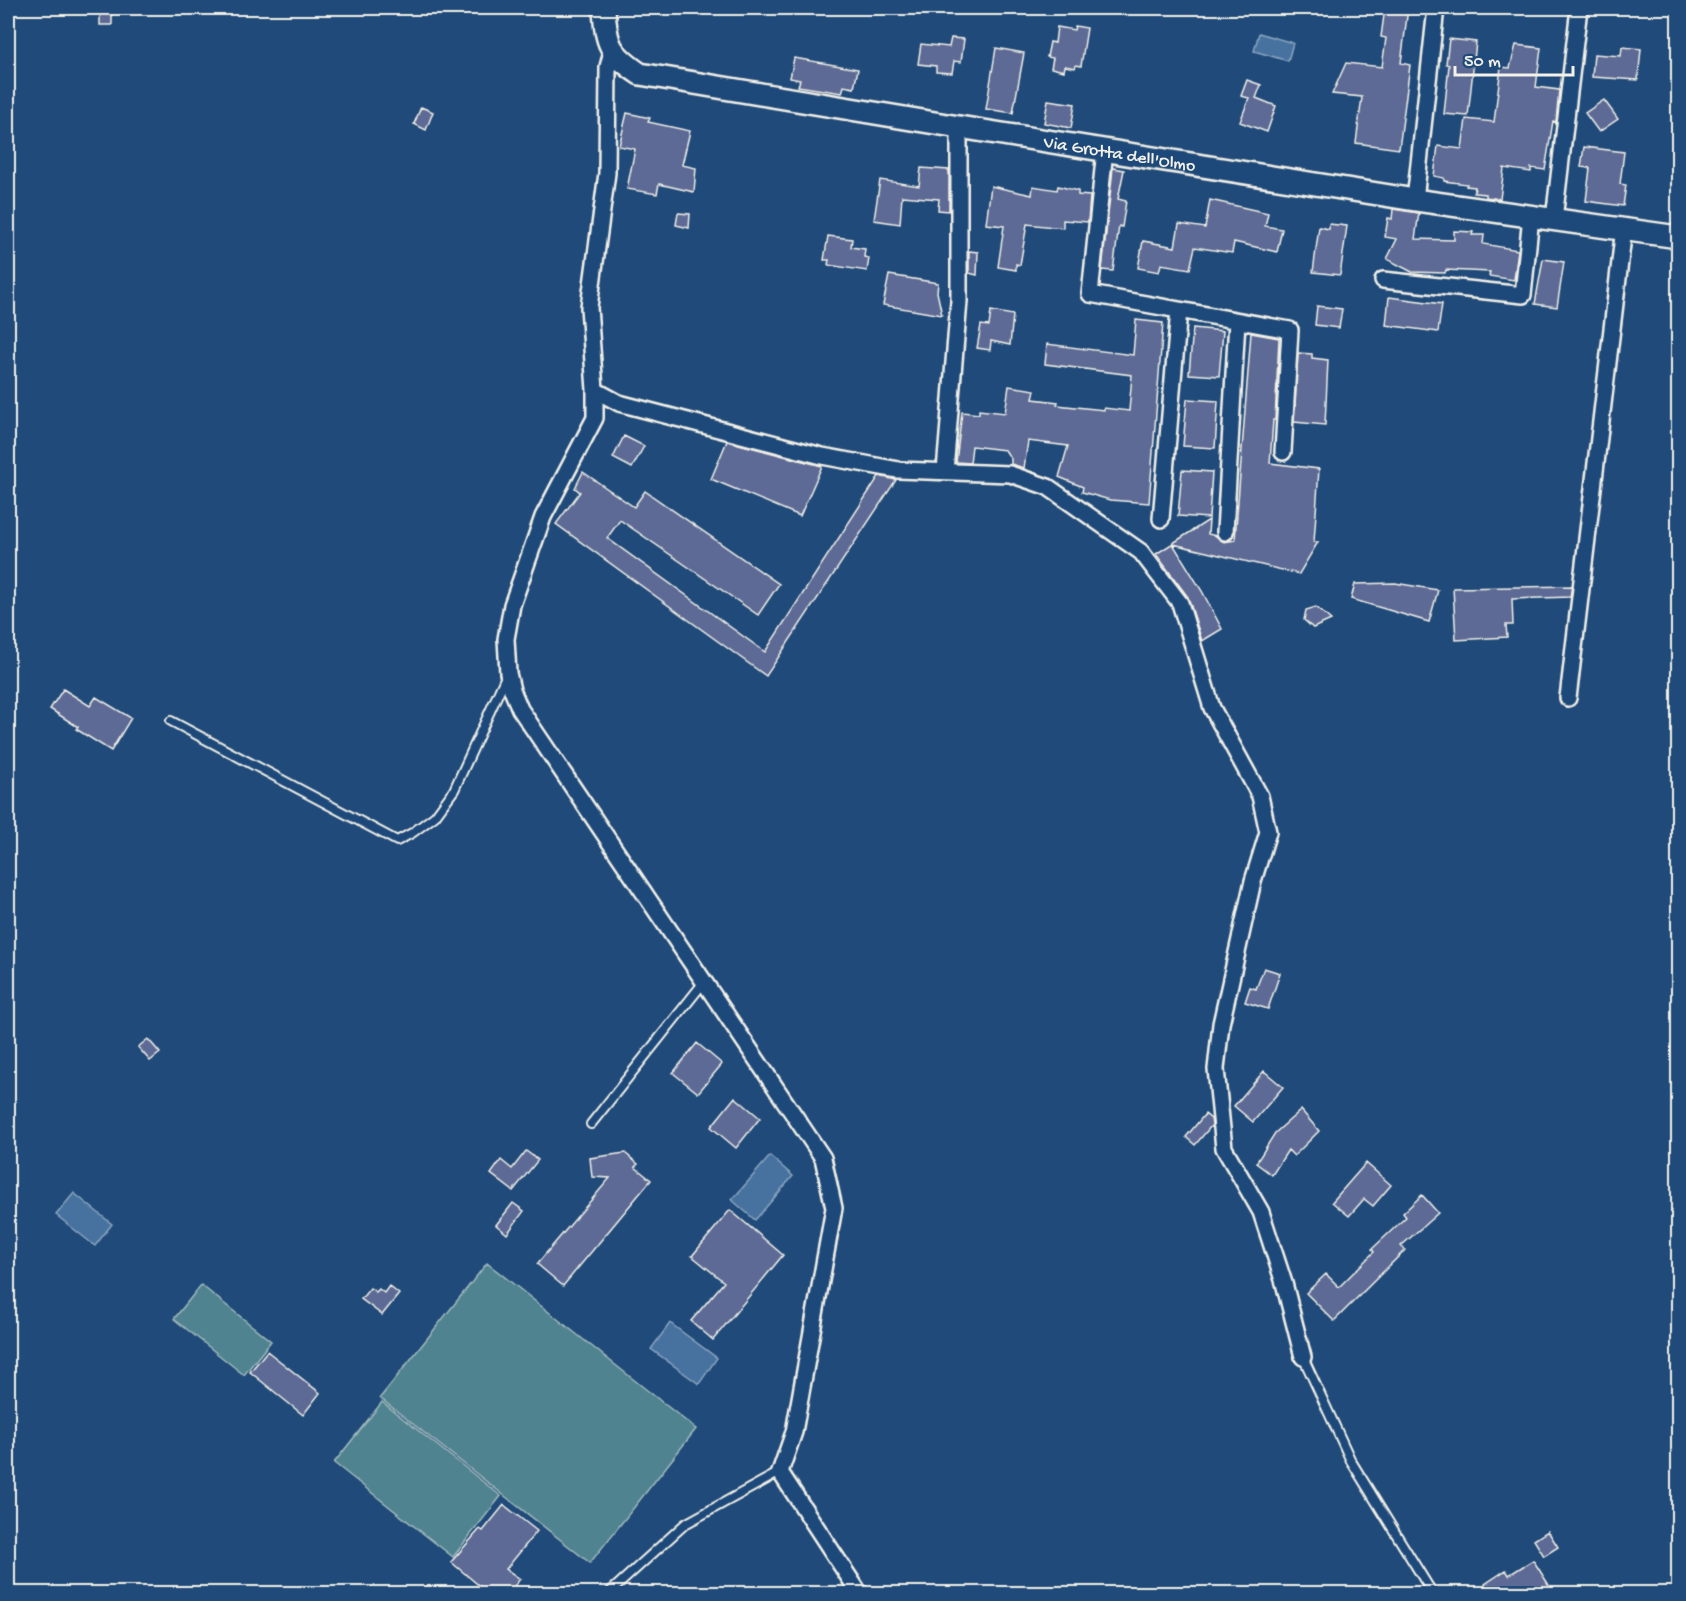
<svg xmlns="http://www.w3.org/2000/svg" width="1686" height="1601" font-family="'Gochi Hand',sans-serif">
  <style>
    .green { fill: #4f8390; stroke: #a2babc; stroke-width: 1.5 }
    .water { fill: #4672a0; stroke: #8ca5bd; stroke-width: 1.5 }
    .building { fill: #5d6a95; stroke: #f4f1e8; stroke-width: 1.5 }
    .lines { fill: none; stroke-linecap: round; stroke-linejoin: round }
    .lane-casing { stroke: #f4f1e8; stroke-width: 12 }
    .street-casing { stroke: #f4f1e8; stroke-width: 20 }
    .secondary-casing { stroke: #f4f1e8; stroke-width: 26 }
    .lane { stroke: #1f4a7a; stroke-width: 8 }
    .street { stroke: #1f4a7a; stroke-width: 15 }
    .secondary { stroke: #1f4a7a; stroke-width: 21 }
    .labels { text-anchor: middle; stroke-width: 5; stroke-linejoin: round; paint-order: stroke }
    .street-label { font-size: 18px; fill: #f4f1e8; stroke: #1f4a7a }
  </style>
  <rect width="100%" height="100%" fill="#1f4a7a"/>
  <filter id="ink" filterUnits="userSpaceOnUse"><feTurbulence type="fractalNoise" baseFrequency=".0167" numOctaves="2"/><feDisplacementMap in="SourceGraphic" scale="12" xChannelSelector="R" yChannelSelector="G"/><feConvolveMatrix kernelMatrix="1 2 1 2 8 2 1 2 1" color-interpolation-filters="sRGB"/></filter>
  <g filter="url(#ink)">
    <path class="green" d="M 487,1263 L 696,1429 L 590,1563 L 380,1398 Z
      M 201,1285 L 271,1341 L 244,1375 L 174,1319 Z
      M 382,1402 L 501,1496 L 453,1557 L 334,1463 Z"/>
    <path class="water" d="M 1259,33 L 1293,43 L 1288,61 L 1254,51 Z
      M 770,1156 L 793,1176 L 755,1220 L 732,1200 Z
      M 74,1193 L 112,1224 L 95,1246 L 56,1215 Z
      M 670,1323 L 717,1358 L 699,1384 L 651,1349 Z"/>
    <path class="building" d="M 1385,8 L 1408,8 L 1401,63 L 1410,65 L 1399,149 L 1356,143 L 1362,97 L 1332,94 L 1346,63 L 1382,67 L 1386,38 L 1381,37 Z
      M 100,13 L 112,13 L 112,25 L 100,25 Z
      M 1075,26 L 1087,28 L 1081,66 L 1076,65 L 1075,68 L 1065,66 L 1064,71 L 1051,68 L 1053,58 L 1047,57 L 1050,42 L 1055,43 L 1057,27 L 1074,30 Z
      M 951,38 L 964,39 L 961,62 L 954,61 L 952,73 L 936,72 L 936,66 L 918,64 L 921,44 L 949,47 Z
      M 1449,39 L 1476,42 L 1468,116 L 1444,114 L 1449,65 L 1446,64 Z
      M 1516,45 L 1541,48 L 1536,87 L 1559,90 L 1556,122 L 1553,121 L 1545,170 L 1531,168 L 1531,172 L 1504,168 L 1500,199 L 1486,197 L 1486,194 L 1474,193 L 1475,187 L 1466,186 L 1467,184 L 1444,181 L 1444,178 L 1434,176 L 1438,146 L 1462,149 L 1466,119 L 1494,122 L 1501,67 L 1510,68 Z
      M 1622,47 L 1641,49 L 1638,80 L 1592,77 L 1594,54 L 1621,56 Z
      M 996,48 L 1024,53 L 1013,113 L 986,109 Z
      M 794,58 L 858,69 L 854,88 L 844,86 L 842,93 L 798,86 L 800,80 L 790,78 Z
      M 1247,80 L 1261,85 L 1256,98 L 1276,106 L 1267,132 L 1240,122 L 1249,98 L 1241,96 Z
      M 1048,100 L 1075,104 L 1071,128 L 1044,123 Z
      M 1604,100 L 1618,119 L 1599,132 L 1585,113 Z
      M 421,107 L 433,112 L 426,130 L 414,124 Z
      M 627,113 L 650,118 L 648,122 L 690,131 L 682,165 L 696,168 L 694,192 L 659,184 L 657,194 L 627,189 L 635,149 L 619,146 Z
      M 1584,147 L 1624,152 L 1620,184 L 1626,185 L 1623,206 L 1586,201 L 1590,168 L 1581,167 Z
      M 921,168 L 949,170 L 949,211 L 938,210 L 939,199 L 902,196 L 900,224 L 874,220 L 880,180 L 919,186 Z
      M 1113,168 L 1124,170 L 1118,199 L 1126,201 L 1122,227 L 1119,226 L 1113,271 L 1102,270 Z
      M 991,186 L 1032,195 L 1033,186 L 1057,190 L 1058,186 L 1078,191 L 1078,195 L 1090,196 L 1088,222 L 1063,220 L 1063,228 L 1027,224 L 1020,265 L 1016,264 L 1016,270 L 998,267 L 1004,226 L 986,224 Z
      M 1210,200 L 1268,213 L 1265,226 L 1282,229 L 1277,252 L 1234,242 L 1232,253 L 1195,247 L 1190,269 L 1161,264 L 1159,272 L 1138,268 L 1143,241 L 1175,247 L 1179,224 L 1205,228 Z
      M 1393,209 L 1419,213 L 1415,239 L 1454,240 L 1454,231 L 1473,232 L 1472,235 L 1484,235 L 1483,244 L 1518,250 L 1514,280 L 1489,276 L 1490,272 L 1446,270 L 1445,273 L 1412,272 L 1387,259 L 1397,239 L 1385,237 L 1388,218 L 1392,219 Z
      M 678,213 L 690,214 L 689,228 L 676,225 Z
      M 1329,224 L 1347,226 L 1340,275 L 1313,272 L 1319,227 L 1329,229 Z
      M 828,236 L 852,239 L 851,247 L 865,249 L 864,257 L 869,258 L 867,271 L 828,265 L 829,260 L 824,260 Z
      M 969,251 L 978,252 L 977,275 L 969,273 Z
      M 1543,259 L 1564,262 L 1557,307 L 1535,304 Z
      M 889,275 L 938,283 L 937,292 L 942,315 L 883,305 Z
      M 1389,297 L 1442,304 L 1438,332 L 1386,325 Z
      M 1317,306 L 1342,309 L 1339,328 L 1315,325 Z
      M 991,311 L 1013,315 L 1010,345 L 991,341 L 990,350 L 977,348 L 981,325 L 989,326 Z
      M 1136,320 L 1163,323 L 1149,503 L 1110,500 L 1082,492 L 1083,487 L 1059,477 L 1068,446 L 1028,441 L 1024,468 L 1011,464 L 1011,459 L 1005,450 L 972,446 L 970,463 L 956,462 L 962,412 L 979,414 L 979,410 L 1005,413 L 1009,386 L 1035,390 L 1033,399 L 1058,402 L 1057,405 L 1104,410 L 1104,408 L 1129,411 L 1132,375 L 1045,364 L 1047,344 L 1133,355 Z
      M 1193,328 L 1223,331 L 1219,376 L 1189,374 Z
      M 1251,333 L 1279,338 L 1275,420 L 1273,420 L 1270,463 L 1319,469 L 1314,542 L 1318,542 L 1299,574 L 1173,544 L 1202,591 L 1222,629 L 1202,641 L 1188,597 L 1156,554 L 1209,520 L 1208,534 L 1216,536 L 1224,542 L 1235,540 Z
      M 1298,353 L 1312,354 L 1312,358 L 1328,360 L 1325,425 L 1294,422 Z
      M 1187,399 L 1218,401 L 1215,448 L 1183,446 Z
      M 624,436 L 644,446 L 632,468 L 613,458 Z
      M 727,441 L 822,466 L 800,516 L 711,479 Z
      M 1182,470 L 1212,472 L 1209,518 L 1178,516 Z
      M 583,472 L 634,507 L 645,491 L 779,584 L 758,615 L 620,520 L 607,538 L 765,652 L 879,476 L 896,480 L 766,676 L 556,524 L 580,492 L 575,488 Z
      M 1395,583 L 1438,590 L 1429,622 L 1351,599 L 1355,584 Z
      M 1572,586 L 1570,597 L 1512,599 L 1513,625 L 1506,625 L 1507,637 L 1456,640 L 1453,588 Z
      M 1316,607 L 1331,620 L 1313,628 L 1304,620 L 1306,610 Z
      M 63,689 L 90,706 L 96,697 L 131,718 L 111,751 L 76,729 L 78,727 L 50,709 Z
      M 1264,968 L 1280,973 L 1268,1009 L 1245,1002 L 1250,987 L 1256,989 Z
      M 148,1039 L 160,1053 L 150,1061 L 138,1047 Z
      M 697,1043 L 722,1064 L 698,1093 L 673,1073 Z
      M 1264,1071 L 1283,1087 L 1253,1122 L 1234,1106 Z
      M 735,1097 L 760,1118 L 736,1148 L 711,1127 Z
      M 1301,1110 L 1319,1131 L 1294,1156 L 1288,1150 L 1272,1175 L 1256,1163 L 1275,1133 Z
      M 1205,1114 L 1211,1119 L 1212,1125 L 1195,1145 L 1186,1137 Z
      M 526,1151 L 538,1160 L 513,1191 L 491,1174 L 501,1160 L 512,1169 Z
      M 625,1153 L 638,1164 L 635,1167 L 651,1180 L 563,1286 L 537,1264 L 610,1178 L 592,1177 L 590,1158 Z
      M 1366,1163 L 1391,1185 L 1373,1206 L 1364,1199 L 1349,1216 L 1332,1202 Z
      M 1422,1195 L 1438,1213 L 1401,1246 L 1405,1250 L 1334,1321 L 1306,1293 L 1326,1274 L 1339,1287 L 1374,1252 L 1372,1249 L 1406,1217 L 1403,1213 Z
      M 513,1203 L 524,1211 L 507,1234 L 496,1225 Z
      M 730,1210 L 783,1255 L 713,1340 L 691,1321 L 724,1282 L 692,1256 Z
      M 389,1286 L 399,1294 L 382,1315 L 361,1299 L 370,1288 L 376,1292 L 379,1289 L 384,1293 Z
      M 267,1351 L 320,1393 L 303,1415 L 250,1372 Z
      M 504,1505 L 537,1531 L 506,1569 L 520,1579 L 509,1593 L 488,1593 L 451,1562 L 480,1529 L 483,1531 Z
      M 1548,1531 L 1558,1547 L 1544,1556 L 1534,1540 Z
      M 1533,1560 L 1554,1593 L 1491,1593 L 1485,1584 L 1506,1570 L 1509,1575 Z"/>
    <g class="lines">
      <g class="lane-casing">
        <path id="lane" d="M 171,721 L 397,841 L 412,833 L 435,816 L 454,790 L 507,674
          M 591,1124 L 704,982
          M 1303,1357 L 1351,1461 L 1433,1594
          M 608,1594 L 685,1524 L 780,1472"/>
      </g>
      <g class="street-casing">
        <path id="street" d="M 612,51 L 608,67 L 607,173 L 589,307 L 595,390 L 595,418 L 543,517 L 512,605 L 506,639 L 508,673 L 512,690 L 520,709 L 823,1158 L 834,1208 L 794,1432 L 780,1472 L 860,1594
          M 1105,150 L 1090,294 L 1290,330 L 1283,452
          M 1415,200 L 1436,8
          M 1554,219 L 1579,8
          M 1383,280 L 1523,295 L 1531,216
          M 595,390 L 619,403 L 822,456 L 898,470 L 1010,474 L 1048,487 L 1141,552 L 1180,603 L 1212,708 L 1260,796 L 1268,832 L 1253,881 L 1221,1024 L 1216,1069 L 1224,1148 L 1261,1212 L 1284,1283 L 1303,1357
          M 945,471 L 959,301 L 959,127
          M 1161,519 L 1179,310
          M 1225,532 L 1237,321
          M 1568,698 L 1624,228"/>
      </g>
      <g class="secondary-casing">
        <g id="secondary">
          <path id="s1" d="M 604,8 C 606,44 609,53 640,74 L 959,127 L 1415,200 L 1678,237"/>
        </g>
      </g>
      <use href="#lane" class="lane"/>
      <use href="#street" class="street"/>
      <use href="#secondary" class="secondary"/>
    </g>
  </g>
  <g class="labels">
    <g class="street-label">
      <text dy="6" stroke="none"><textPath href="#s1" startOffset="566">Via Grotta dell'Olmo</textPath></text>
    </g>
  </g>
  <rect width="1686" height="1601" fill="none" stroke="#1f4a7a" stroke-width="30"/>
  <rect x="15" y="15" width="1656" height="1571" fill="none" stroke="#f4f1e8" stroke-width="2" filter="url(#ink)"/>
  <path d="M1455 66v9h118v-9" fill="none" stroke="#f4f1e8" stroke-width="3"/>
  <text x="1464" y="66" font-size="18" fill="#f4f1e8" stroke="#1f4a7a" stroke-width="4.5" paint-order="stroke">50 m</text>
</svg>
